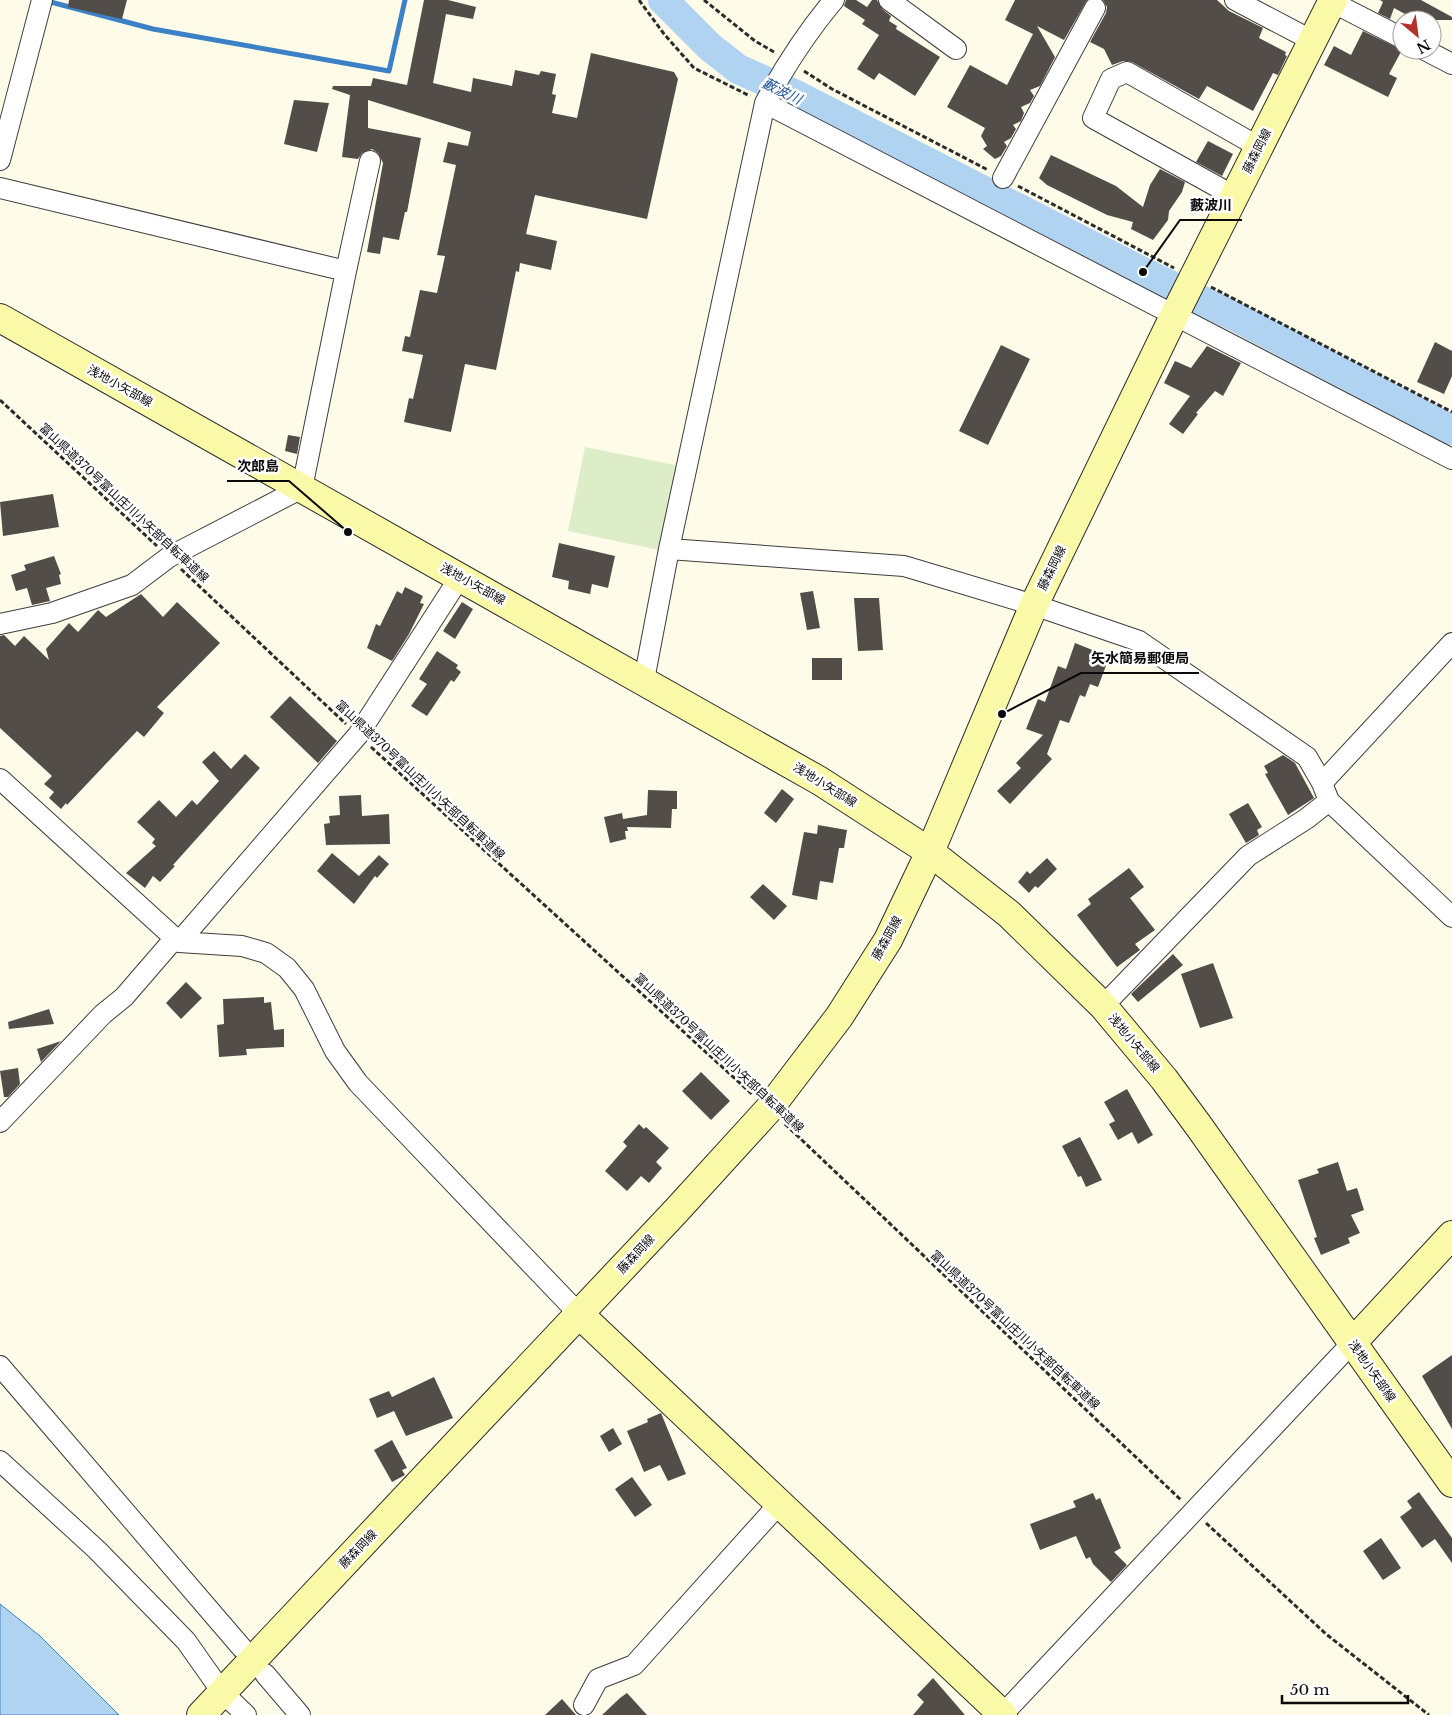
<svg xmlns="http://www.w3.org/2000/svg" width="1452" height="1715" font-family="'Libre Baskerville','Noto Sans JP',serif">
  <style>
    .pitch { fill: #dcedc7 }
    .water { fill: #b1d3f2; stroke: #3c81c5 }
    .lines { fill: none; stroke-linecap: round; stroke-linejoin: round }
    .stream { stroke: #3c81c5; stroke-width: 5 }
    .river { stroke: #b1d3f2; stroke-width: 30 }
    .building { fill: #524d48 }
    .street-casing { stroke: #3d3d3d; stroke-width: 22 }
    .secondary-casing { stroke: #2c2c2c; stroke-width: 30 }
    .path { stroke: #2c2c2c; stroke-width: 3; stroke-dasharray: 5 2.5; stroke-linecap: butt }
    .street { stroke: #fff; stroke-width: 20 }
    .secondary { stroke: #faf9a8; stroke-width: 28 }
    .labels { text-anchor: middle; stroke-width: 5; stroke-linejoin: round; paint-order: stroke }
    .street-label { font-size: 12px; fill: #0a0a0a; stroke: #fff }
    .water-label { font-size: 14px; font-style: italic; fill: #1c5494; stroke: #fff }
    .leader { fill: none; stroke: #0a0a0a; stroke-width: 2 }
    .callout-dot { fill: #0a0a0a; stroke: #fff; stroke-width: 2 }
    .callout-label { font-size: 14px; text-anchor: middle; font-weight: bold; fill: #0a0a0a; stroke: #fff; stroke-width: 5; stroke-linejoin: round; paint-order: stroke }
  </style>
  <rect width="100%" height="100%" fill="#fefce9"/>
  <path class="pitch" d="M 585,447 L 676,465 L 659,550 L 568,531 Z"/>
  <path class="water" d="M 0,1604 L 40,1636 L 119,1715 L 0,1715 Z"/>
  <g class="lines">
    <path class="stream" d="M 47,1 L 153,29 L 389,71 L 405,0"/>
    <path class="river" d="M 663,0 L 710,47 L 738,69 L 798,96 L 1143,272 L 1236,317 L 1452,430"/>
  </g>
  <path class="building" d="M 69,0 L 127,0 L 122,19 L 68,7 Z
    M 424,0 L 448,0 L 476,7 L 473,19 L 446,14 L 433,83 L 471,92 L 473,78 L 512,86 L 515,70 L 539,75 L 541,71 L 556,74 L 552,94 L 556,95 L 552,113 L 577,118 L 591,53 L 674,72 L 678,79 L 647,219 L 535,195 L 526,234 L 557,241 L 551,270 L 520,263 L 519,272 L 516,271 L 496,370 L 465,364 L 451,432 L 404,422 L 409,398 L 413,399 L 423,355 L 402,351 L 405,336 L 410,337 L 420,290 L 437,293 L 445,256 L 437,255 L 456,165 L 443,162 L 448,142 L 468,146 L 471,132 L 368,100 L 368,128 L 421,138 L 407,212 L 405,212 L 399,240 L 383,237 L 380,254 L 367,252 L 383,163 L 378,153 L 372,149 L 362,153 L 358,159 L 342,157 L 350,95 L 332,89 L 333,86 L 371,86 L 373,78 L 407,85 Z
    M 846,0 L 856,0 L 867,7 L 872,0 L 877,0 L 882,9 L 891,16 L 889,21 L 897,26 L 896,29 L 940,57 L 915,96 L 879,73 L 874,80 L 857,69 L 879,35 L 862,24 L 865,20 L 844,6 Z
    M 1015,0 L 1087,0 L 1064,40 L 1037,26 L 1055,57 L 1040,86 L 1030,90 L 1034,96 L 1030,103 L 1021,107 L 1024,113 L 1021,121 L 1013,125 L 1016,129 L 1011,138 L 1004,142 L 1007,146 L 1001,156 L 995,159 L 983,149 L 987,146 L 981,136 L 985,128 L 947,107 L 970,65 L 1007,85 L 1033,34 L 1005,20 Z
    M 1103,0 L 1217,0 L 1229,11 L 1263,28 L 1259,38 L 1286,52 L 1285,55 L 1287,56 L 1278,75 L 1273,73 L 1253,111 L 1207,86 L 1199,99 L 1132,62 L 1123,61 L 1112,65 L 1104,49 L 1090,42 L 1106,13 L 1107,7 Z
    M 1380,0 L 1421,0 L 1452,17 L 1452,20 L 1416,20 L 1394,8 L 1390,19 L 1378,13 L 1383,2 Z
    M 1363,31 L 1402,50 L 1389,74 L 1397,78 L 1388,97 L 1324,65 L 1334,46 L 1351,55 Z
    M 294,100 L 329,103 L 317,152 L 284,144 Z
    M 1208,141 L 1233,154 L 1222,176 L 1196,162 Z
    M 1051,155 L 1116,186 L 1143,207 L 1150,185 L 1160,169 L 1185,182 L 1182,192 L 1169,211 L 1168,220 L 1153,240 L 1131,229 L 1133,222 L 1107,215 L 1047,185 L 1039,178 Z
    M 1435,342 L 1452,351 L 1452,376 L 1444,394 L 1417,382 Z
    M 1001,345 L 1030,359 L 988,445 L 959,431 Z
    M 1207,346 L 1241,363 L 1223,396 L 1215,391 L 1196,413 L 1198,414 L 1183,434 L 1169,424 L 1190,396 L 1164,383 L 1175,361 L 1191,368 Z
    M 288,435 L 300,437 L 297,454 L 285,451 Z
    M 53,494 L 59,527 L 3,536 L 0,502 Z
    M 559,543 L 615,556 L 608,588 L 592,584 L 590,594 L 568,589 L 569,581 L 552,577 Z
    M 54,556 L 61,574 L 59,575 L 61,584 L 46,588 L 50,601 L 32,605 L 27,588 L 16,591 L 11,575 L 26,570 L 24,565 Z
    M 405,587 L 423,596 L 420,603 L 424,604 L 409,634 L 392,661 L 367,648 L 376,624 L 380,626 L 397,591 L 402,594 Z
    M 813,591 L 820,628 L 807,630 L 800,593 Z
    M 141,594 L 163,617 L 177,602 L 220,643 L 157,707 L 164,713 L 144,737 L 137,731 L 67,805 L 66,803 L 61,809 L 49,798 L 54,792 L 44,784 L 52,776 L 0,728 L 0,636 L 4,635 L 15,646 L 24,636 L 49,660 L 46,649 L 69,623 L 78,632 L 98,610 L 106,617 Z
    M 854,598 L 879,598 L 883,650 L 858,651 Z
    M 462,602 L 473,609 L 455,639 L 443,631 Z
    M 1075,643 L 1100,653 L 1098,660 L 1107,663 L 1098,687 L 1090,684 L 1085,697 L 1080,695 L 1069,723 L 1060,720 L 1047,754 L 1052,759 L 1010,804 L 997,791 L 1021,768 L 1016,763 L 1043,735 L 1026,729 L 1038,699 L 1045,702 L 1058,666 L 1066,669 Z
    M 437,651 L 458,665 L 456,668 L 461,672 L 454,682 L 451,680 L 427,716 L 411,706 L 427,684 L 419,679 Z
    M 812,658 L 842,658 L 842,680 L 812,680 Z
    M 290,696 L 337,741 L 318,763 L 270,717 Z
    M 214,751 L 231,769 L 245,754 L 260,768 L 173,865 L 175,866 L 160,882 L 153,876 L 145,888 L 126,873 L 156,846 L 152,843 L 155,839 L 137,822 L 159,800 L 176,817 L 192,800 L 197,805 L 219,781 L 202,762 Z
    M 1283,755 L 1295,763 L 1314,798 L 1288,815 L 1265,774 L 1268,773 L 1264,766 Z
    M 782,789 L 794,799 L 776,823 L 764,813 Z
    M 648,790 L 677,791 L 677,809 L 672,809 L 671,828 L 627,827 L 628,831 L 625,831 L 626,839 L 610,843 L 604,817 L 622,813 L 623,819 L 647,815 Z
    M 361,795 L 362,816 L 389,814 L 390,844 L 326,845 L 324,824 L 330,823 L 329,816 L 340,815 L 339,796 Z
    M 1248,803 L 1262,827 L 1257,830 L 1259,835 L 1246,843 L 1229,814 Z
    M 818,825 L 847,830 L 844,848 L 839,848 L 833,883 L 820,881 L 817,900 L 792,895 L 804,832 L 817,834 Z
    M 332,853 L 359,876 L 379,855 L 389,864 L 377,878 L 375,876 L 354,904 L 317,871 Z
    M 1047,858 L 1057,869 L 1038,888 L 1035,886 L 1029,893 L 1018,882 L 1027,871 L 1030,874 Z
    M 1129,868 L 1144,887 L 1130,898 L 1155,930 L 1135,944 L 1140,950 L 1117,967 L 1077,915 L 1091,904 L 1088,899 Z
    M 763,884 L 787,906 L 774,920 L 750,897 Z
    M 1173,954 L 1183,965 L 1138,1002 L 1131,994 Z
    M 1213,963 L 1233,1018 L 1200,1028 L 1181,974 Z
    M 186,982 L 202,998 L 181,1019 L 166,1003 Z
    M 264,997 L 264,1003 L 271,1002 L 274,1030 L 284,1029 L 284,1047 L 246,1049 L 247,1055 L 219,1057 L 217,1025 L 224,1024 L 223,999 Z
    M 49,1009 L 54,1024 L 9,1029 L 8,1022 Z
    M 61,1041 L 41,1062 L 37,1049 Z
    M 18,1068 L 20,1084 L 8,1097 L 4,1097 L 0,1071 Z
    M 701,1072 L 730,1101 L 711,1120 L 682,1091 Z
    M 1127,1089 L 1153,1135 L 1138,1144 L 1132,1132 L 1118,1140 L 1109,1124 L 1115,1121 L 1104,1102 Z
    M 639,1124 L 644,1129 L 646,1127 L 669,1148 L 656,1162 L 662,1168 L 649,1183 L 641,1176 L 627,1191 L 605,1171 L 627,1146 L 623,1142 Z
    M 1080,1137 L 1102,1180 L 1086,1187 L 1081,1176 L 1078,1177 L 1062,1146 Z
    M 1338,1162 L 1347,1191 L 1357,1188 L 1364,1210 L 1351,1215 L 1360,1233 L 1348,1238 L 1350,1243 L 1321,1255 L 1314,1238 L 1317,1237 L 1298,1180 L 1319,1173 L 1317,1169 Z
    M 1452,1355 L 1452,1429 L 1422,1376 Z
    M 434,1377 L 453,1418 L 406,1436 L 394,1411 L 377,1418 L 369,1399 L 389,1391 L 392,1397 Z
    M 661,1413 L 686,1474 L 668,1481 L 660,1465 L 644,1472 L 627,1431 L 648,1422 L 647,1419 Z
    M 613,1428 L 622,1444 L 609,1452 L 600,1436 Z
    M 392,1440 L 407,1468 L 402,1470 L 405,1475 L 392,1482 L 374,1450 Z
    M 632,1477 L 652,1505 L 635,1517 L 615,1489 Z
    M 1419,1492 L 1452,1538 L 1452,1563 L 1435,1539 L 1422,1548 L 1400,1517 L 1412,1508 L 1407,1501 Z
    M 1093,1493 L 1096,1500 L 1100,1498 L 1121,1548 L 1114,1552 L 1127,1565 L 1111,1582 L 1093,1564 L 1090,1557 L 1086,1559 L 1076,1536 L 1040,1550 L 1030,1524 L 1076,1507 L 1073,1501 Z
    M 1381,1538 L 1401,1568 L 1383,1580 L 1363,1551 Z
    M 933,1678 L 965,1715 L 913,1715 L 924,1702 L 917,1695 Z
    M 627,1693 L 647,1715 L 602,1715 L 620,1698 Z
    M 562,1699 L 576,1715 L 545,1715 Z"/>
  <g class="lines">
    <g class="street-casing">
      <path id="street" d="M 889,0 L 956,49
        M 1235,0 L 1313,41
        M 1332,2 L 1402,38
        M 1425,50 L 1452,64
        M 765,103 L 1452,459
        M 0,160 L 42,0
        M 1003,178 L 1095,8
        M 0,188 L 346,271
        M 1234,196 L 1093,118 L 1111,79 L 1127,72 L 1259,147
        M 669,549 L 904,566 L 1034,605 L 1139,641 L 1307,757 L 1322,783 L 1329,801 L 1452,917
        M 0,624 L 52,613 L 132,585 L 169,557 L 302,488 L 346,271 L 370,161
        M 644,680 L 669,549 L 765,103 C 785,66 807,32 834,0
        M 0,779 L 179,942 L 242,946 L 266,953 L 287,968 L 304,989 L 335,1051 L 358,1083 L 579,1314
        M 1322,783 L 1452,643
        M 179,942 L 358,735 L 460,577
        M 1103,1006 L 1248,856 L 1306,819 L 1329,801
        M 0,1122 L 103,1014 L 124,997 L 175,938
        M 0,1366 L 242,1648
        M 0,1461 L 97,1550 L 186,1641 L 222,1692 L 246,1715
        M 265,1674 L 300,1715
        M 584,1705 L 598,1679 L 634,1665 L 779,1504
        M 1002,1715 L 1352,1343"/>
    </g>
    <g class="secondary-casing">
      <path id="secondary" d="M 0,318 L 820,781 L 930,852 L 1009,914 L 1103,1006 L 1164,1079 L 1198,1125 L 1452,1483
        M 579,1314 L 1003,1715
        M 1352,1343 L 1452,1235
        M 201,1715 L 676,1211 L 769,1109 L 839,1017 L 888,940 L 930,852 L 1034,605 L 1174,316 L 1333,0"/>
    </g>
    <path class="path" d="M 639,0 L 664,34 L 694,68 L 750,96
      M 704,0 L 755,41 L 774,52
      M 804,71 L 832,89 L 988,170
      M 1018,186 L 1174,268
      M 1211,287 L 1452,412
      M 0,400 L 157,546
      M 181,569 L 346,724
      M 371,747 L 753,1095
      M 785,1124 L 1181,1500
      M 1206,1523 L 1326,1634 L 1429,1715"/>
    <use href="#street" class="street"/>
    <use href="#secondary" class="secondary"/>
  </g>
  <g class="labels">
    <g class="street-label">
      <text transform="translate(1257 151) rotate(-63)" y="4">藤森岡線</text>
      <text transform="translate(120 386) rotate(29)" y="4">浅地小矢部線</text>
      <text transform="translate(124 503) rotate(43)" y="4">富山県道370号富山庄川小矢部自転車道線</text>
      <text transform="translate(1052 568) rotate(-64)" y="4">藤森岡線</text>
      <text transform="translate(473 584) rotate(29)" y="4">浅地小矢部線</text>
      <text transform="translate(420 780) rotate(43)" y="4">富山県道370号富山庄川小矢部自転車道線</text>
      <text transform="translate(825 785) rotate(32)" y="4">浅地小矢部線</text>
      <text transform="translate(887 938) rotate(-61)" y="4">藤森岡線</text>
      <text transform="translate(1134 1043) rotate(50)" y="4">浅地小矢部線</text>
      <text transform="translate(719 1053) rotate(43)" y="4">富山県道370号富山庄川小矢部自転車道線</text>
      <text transform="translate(636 1254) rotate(-47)" y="4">藤森岡線</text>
      <text transform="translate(1015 1330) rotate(43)" y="4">富山県道370号富山庄川小矢部自転車道線</text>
      <text transform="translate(1372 1371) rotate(55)" y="4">浅地小矢部線</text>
      <text transform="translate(358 1549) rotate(-46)" y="4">藤森岡線</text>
    </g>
    <g class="water-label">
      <text transform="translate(782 91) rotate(26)" y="5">藪波川</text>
    </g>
  </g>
  <path class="leader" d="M1143 272L1180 220H1242M348 532L289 481H227M1002 714L1081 673H1199"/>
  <g class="callout-dot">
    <circle cx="1143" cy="272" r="5"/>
    <circle cx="348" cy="532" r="5"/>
    <circle cx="1002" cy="714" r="5"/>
  </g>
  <g class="callout-label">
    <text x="1211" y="210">藪波川</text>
    <text x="258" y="471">次郎島</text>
    <text x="1140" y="663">矢水簡易郵便局</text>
  </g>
  <g transform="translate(1417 35) rotate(151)"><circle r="24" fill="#ffffff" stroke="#9d9d9d"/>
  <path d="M0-4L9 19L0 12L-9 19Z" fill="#b2332b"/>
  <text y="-8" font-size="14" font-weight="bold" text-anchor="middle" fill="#0a0a0a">N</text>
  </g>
  <path d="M1282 1695v8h126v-8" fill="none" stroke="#0a0a0a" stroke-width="2.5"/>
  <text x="1290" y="1695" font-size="15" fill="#0a0a0a" stroke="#ffffff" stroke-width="4" paint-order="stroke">50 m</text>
</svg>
